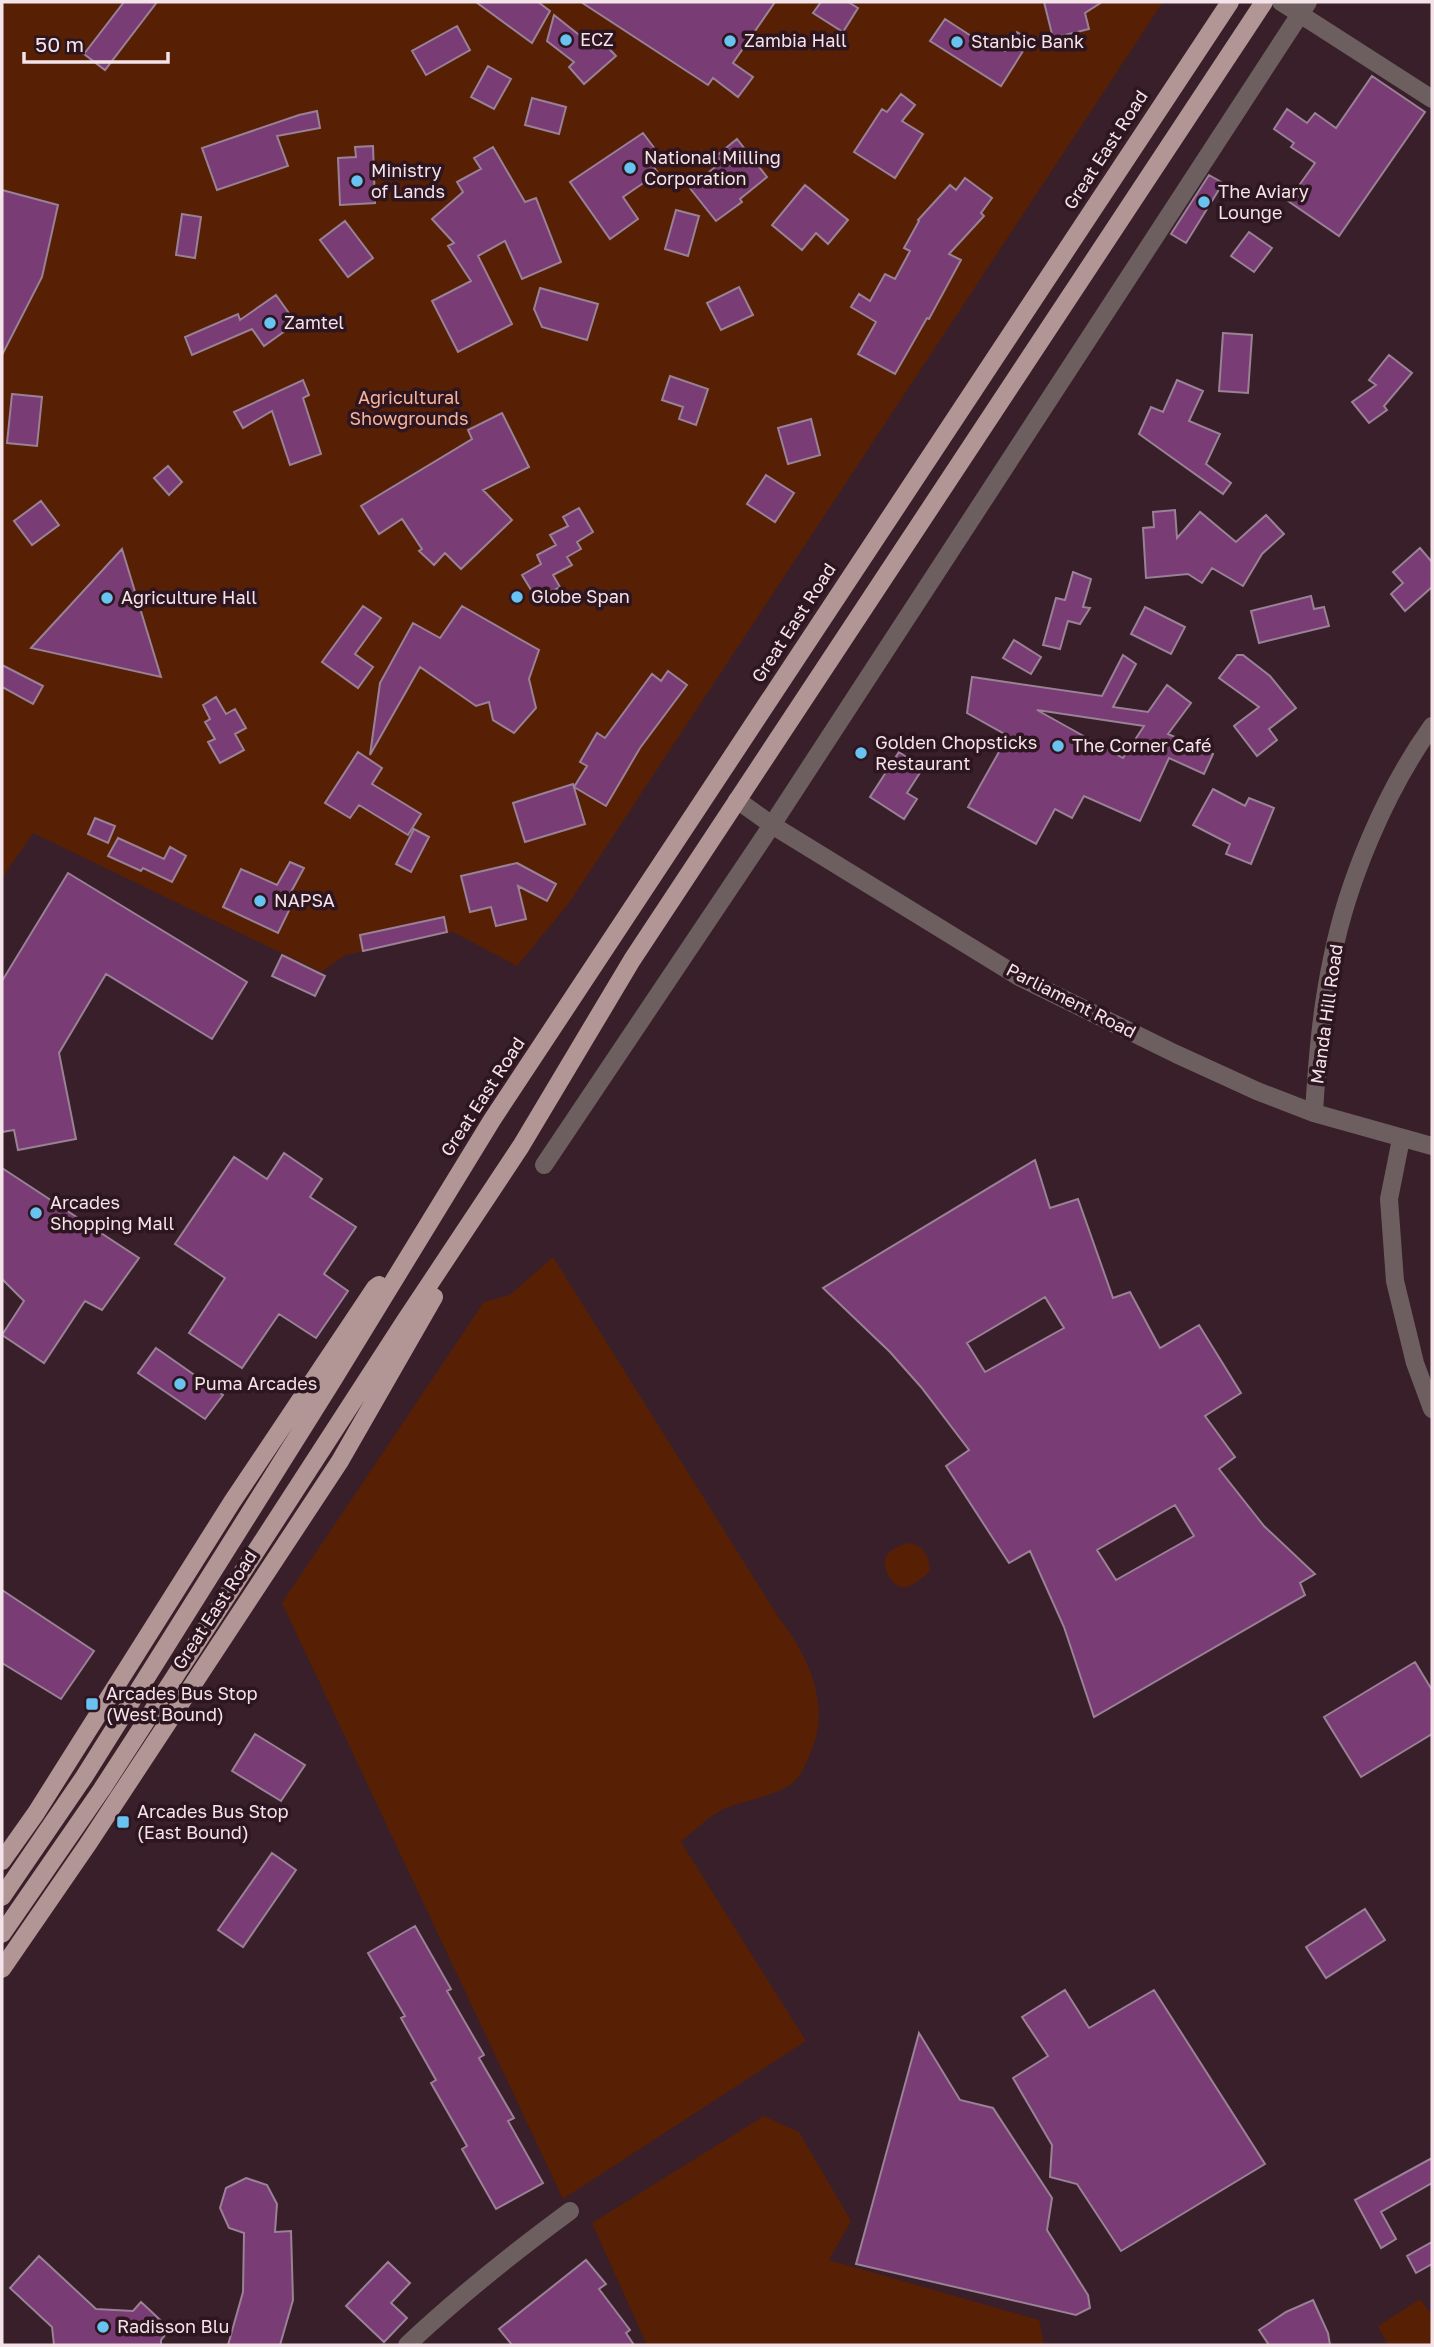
<svg xmlns="http://www.w3.org/2000/svg" width="1434" height="2347" font-family="'Golos Text',sans-serif">
  <style>
    .green { fill: #572005 }
    .building { fill: #7a3c75; stroke: #998196; stroke-width: 2; fill-rule: evenodd }
    .lines { fill: none; stroke-linecap: round; stroke-linejoin: round }
    .street { stroke: #6d5f5f; stroke-width: 18 }
    .primary { stroke: #b29595; stroke-width: 18 }
    .poi-dot { fill: #69c3f1; stroke: #2d1620; stroke-width: 2.5 }
    .labels { text-anchor: middle; stroke-width: 7; stroke-linejoin: round; paint-order: stroke }
    .poi-label { font-size: 18px; fill: #f4e3e9; stroke: #2d1620; text-anchor: start }
    .street-label { font-size: 18px; fill: #f4e3e9; stroke: #2d1620 }
    .park-label { font-size: 18px; fill: #f7b499; stroke: #2d1620 }
  </style>
  <rect width="100%" height="100%" fill="#381f29"/>
  <path class="green" d="M 2,2 L 1163,2 L 569,903 L 517,966 L 453,932 L 345,955 L 321,972 L 33,833 L 2,878 Z
    M 553,1257 L 777,1615 C 807,1654 833,1704 810,1754 C 805,1766 801,1777 790,1785 C 771,1797 745,1800 724,1809 C 709,1816 694,1831 681,1842 L 806,2041 L 563,2199 L 282,1603 L 484,1302 L 510,1295 Z
    M 907,1543 C 921,1543 929,1555 930,1569 C 927,1575 923,1577 918,1581 C 913,1584 908,1588 902,1587 C 891,1586 880,1564 887,1555 C 891,1549 900,1546 907,1543 Z
    M 764,2116 L 799,2132 L 851,2221 L 829,2260 L 1039,2320 L 1044,2345 L 647,2345 L 592,2223 Z
    M 1420,2299 L 1432,2315 L 1432,2345 L 1388,2345 L 1378,2326 Z"/>
  <path class="building" d="M 124,2 L 157,2 L 105,70 L 84,54 Z
    M 476,2 L 538,2 L 550,11 L 532,43 Z
    M 581,2 L 775,2 L 733,63 L 753,77 L 738,97 L 713,78 L 708,85 Z
    M 821,2 L 848,2 L 858,8 L 843,32 L 813,13 Z
    M 1044,2 L 1102,2 L 1085,13 L 1089,29 L 1053,38 Z
    M 554,15 L 593,46 L 600,39 L 616,56 L 584,84 L 569,67 L 574,62 L 547,41 Z
    M 945,19 L 985,45 L 987,40 L 1005,51 L 1017,32 L 1030,40 L 1001,86 L 930,41 Z
    M 457,26 L 470,50 L 426,75 L 412,51 Z
    M 488,66 L 511,79 L 494,109 L 471,97 Z
    M 1372,76 L 1425,112 L 1339,236 L 1288,201 L 1315,163 L 1291,147 L 1294,143 L 1274,129 L 1287,109 L 1307,123 L 1315,113 L 1336,128 Z
    M 901,94 L 915,105 L 902,121 L 923,134 L 895,178 L 854,152 L 882,109 L 887,112 Z
    M 532,98 L 566,107 L 559,134 L 525,125 Z
    M 317,111 L 320,128 L 277,136 L 288,166 L 217,190 L 202,148 L 299,115 Z
    M 643,133 L 658,153 L 649,160 L 658,173 L 623,197 L 638,219 L 610,239 L 570,182 Z
    M 737,139 L 767,177 L 740,199 L 742,202 L 716,221 L 689,187 L 722,162 L 716,156 Z
    M 373,146 L 375,203 L 340,205 L 338,158 L 356,157 L 355,147 Z
    M 493,147 L 525,202 L 536,198 L 561,262 L 522,279 L 505,241 L 478,256 L 512,324 L 458,352 L 432,301 L 471,281 L 448,246 L 454,243 L 432,219 L 463,192 L 457,182 L 481,169 L 474,158 Z
    M 1209,175 L 1223,183 L 1186,243 L 1171,234 Z
    M 965,178 L 992,198 L 981,213 L 984,216 L 949,254 L 961,260 L 929,319 L 927,318 L 895,374 L 858,354 L 876,322 L 851,307 L 859,294 L 870,301 L 885,274 L 895,279 L 910,251 L 904,248 L 919,221 L 918,220 L 950,185 L 956,190 Z
    M 805,185 L 848,220 L 828,244 L 816,233 L 802,250 L 772,225 Z
    M 2,190 L 58,205 L 42,277 L 2,355 Z
    M 676,210 L 699,216 L 688,256 L 665,249 Z
    M 182,214 L 201,217 L 195,258 L 176,255 Z
    M 345,221 L 373,258 L 348,277 L 320,240 Z
    M 1249,232 L 1272,248 L 1254,272 L 1231,256 Z
    M 739,287 L 753,315 L 721,330 L 707,303 Z
    M 540,288 L 598,304 L 587,340 L 542,327 L 534,309 Z
    M 276,295 L 296,323 L 264,346 L 252,329 L 192,355 L 185,337 L 238,314 L 240,320 Z
    M 1223,333 L 1252,335 L 1248,393 L 1219,391 Z
    M 1389,355 L 1412,373 L 1384,406 L 1387,410 L 1369,423 L 1352,402 L 1376,385 L 1369,380 Z
    M 670,376 L 708,389 L 696,425 L 679,419 L 683,407 L 662,400 Z
    M 303,380 L 309,395 L 303,398 L 321,454 L 290,465 L 272,411 L 243,428 L 234,412 Z
    M 1177,380 L 1203,391 L 1189,421 L 1220,434 L 1206,464 L 1231,483 L 1223,494 L 1139,434 L 1151,407 L 1163,412 Z
    M 12,394 L 42,397 L 37,446 L 7,443 Z
    M 502,413 L 529,467 L 483,490 L 512,520 L 461,569 L 445,553 L 434,565 L 419,551 L 422,549 L 402,519 L 379,534 L 361,506 L 472,439 L 468,430 Z
    M 811,419 L 820,455 L 788,464 L 778,428 Z
    M 168,466 L 182,482 L 169,495 L 154,478 Z
    M 766,475 L 794,493 L 775,522 L 747,504 Z
    M 41,501 L 59,525 L 32,545 L 14,521 Z
    M 579,508 L 593,532 L 577,542 L 581,549 L 567,557 L 572,565 L 553,575 L 560,587 L 547,594 L 539,603 L 522,575 L 541,564 L 537,555 L 556,545 L 550,535 L 568,526 L 563,517 Z
    M 1175,510 L 1177,538 L 1200,512 L 1236,542 L 1266,515 L 1284,534 L 1262,554 L 1243,586 L 1212,568 L 1202,583 L 1188,574 L 1146,578 L 1143,528 L 1154,527 L 1153,512 Z
    M 1420,548 L 1432,562 L 1432,587 L 1405,611 L 1391,594 L 1403,583 L 1393,572 Z
    M 122,549 L 161,677 L 31,648 Z
    M 1073,572 L 1091,579 L 1083,607 L 1090,608 L 1080,624 L 1068,621 L 1060,649 L 1043,645 L 1056,598 L 1065,600 Z
    M 1311,596 L 1314,609 L 1324,607 L 1329,626 L 1259,643 L 1251,611 Z
    M 363,606 L 381,618 L 355,654 L 373,667 L 358,688 L 322,662 Z
    M 462,606 L 539,650 L 529,679 L 536,708 L 514,733 L 493,720 L 489,702 L 476,706 L 420,667 L 370,755 L 380,683 L 413,623 L 440,638 Z
    M 1145,607 L 1185,627 L 1171,654 L 1131,634 Z
    M 1014,640 L 1041,657 L 1031,674 L 1003,658 Z
    M 1123,655 L 1136,664 L 1113,707 L 1148,712 L 1167,685 L 1191,703 L 1168,734 L 1213,754 L 1204,774 L 1169,758 L 1140,821 L 1084,796 L 1072,818 L 1055,809 L 1036,844 L 968,807 L 1008,736 L 967,713 L 972,677 L 1102,696 ZM 1037,710 L 1144,726 L 1123,758 Z
    M 1237,655 L 1243,655 L 1270,676 L 1296,708 L 1269,729 L 1277,740 L 1257,756 L 1234,726 L 1259,707 L 1219,678 Z
    M 2,665 L 43,686 L 33,704 L 2,687 Z
    M 668,671 L 687,685 L 640,748 L 606,806 L 574,787 L 587,766 L 580,762 L 597,733 L 605,738 L 652,674 L 661,681 Z
    M 216,697 L 226,714 L 235,709 L 246,728 L 235,734 L 244,750 L 220,763 L 208,742 L 215,739 L 205,722 L 210,719 L 203,705 Z
    M 358,752 L 382,768 L 372,784 L 421,814 L 408,835 L 359,805 L 350,818 L 325,803 Z
    M 899,752 L 923,768 L 907,793 L 917,799 L 904,819 L 870,797 Z
    M 573,784 L 585,824 L 525,842 L 513,803 Z
    M 1213,789 L 1245,806 L 1249,798 L 1274,808 L 1251,864 L 1226,854 L 1230,844 L 1193,825 Z
    M 95,818 L 115,826 L 108,843 L 88,834 Z
    M 414,829 L 429,837 L 411,872 L 396,864 Z
    M 118,838 L 164,859 L 170,847 L 186,856 L 172,882 L 143,868 L 141,871 L 108,856 Z
    M 290,862 L 304,868 L 291,892 L 297,894 L 278,933 L 223,907 L 241,869 L 277,885 Z
    M 517,863 L 556,884 L 547,901 L 518,886 L 526,919 L 496,926 L 491,907 L 470,912 L 461,876 Z
    M 68,873 L 247,982 L 212,1039 L 106,974 L 59,1053 L 76,1139 L 18,1150 L 14,1130 L 2,1132 L 2,981 Z
    M 444,917 L 447,932 L 363,951 L 360,935 Z
    M 282,955 L 325,976 L 315,996 L 272,976 Z
    M 284,1153 L 322,1179 L 310,1197 L 356,1227 L 324,1274 L 348,1291 L 316,1338 L 279,1314 L 242,1368 L 189,1333 L 225,1278 L 175,1244 L 234,1157 L 267,1179 Z
    M 1035,1160 L 1050,1208 L 1078,1199 L 1113,1298 L 1130,1292 L 1160,1348 L 1199,1325 L 1241,1393 L 1205,1416 L 1235,1457 L 1219,1469 L 1264,1526 L 1315,1574 L 1300,1583 L 1305,1595 L 1094,1717 L 1064,1627 L 1030,1551 L 1009,1563 L 946,1466 L 969,1450 L 921,1387 L 890,1352 L 823,1288 ZM 1045,1297 L 1064,1328 L 985,1372 L 967,1343 ZM 1175,1505 L 1194,1536 L 1116,1580 L 1097,1550 Z
    M 2,1168 L 139,1258 L 102,1310 L 85,1301 L 44,1363 L 2,1335 L 24,1301 L 2,1279 Z
    M 156,1348 L 223,1395 L 205,1419 L 138,1373 Z
    M 2,1590 L 94,1651 L 61,1699 L 2,1663 Z
    M 1415,1662 L 1432,1690 L 1432,1734 L 1361,1777 L 1324,1717 Z
    M 255,1734 L 305,1765 L 281,1801 L 232,1771 Z
    M 272,1853 L 296,1870 L 243,1947 L 218,1930 Z
    M 1365,1909 L 1385,1940 L 1326,1978 L 1306,1947 Z
    M 415,1926 L 451,1989 L 447,1991 L 484,2055 L 479,2058 L 514,2118 L 508,2121 L 543,2183 L 496,2209 L 462,2149 L 467,2146 L 431,2083 L 436,2080 L 401,2018 L 405,2016 L 368,1953 Z
    M 1065,1990 L 1089,2028 L 1154,1990 L 1265,2164 L 1121,2251 L 1077,2184 L 1050,2177 L 1052,2145 L 1013,2078 L 1048,2056 L 1022,2017 Z
    M 919,2033 L 960,2100 L 993,2108 L 1052,2198 L 1047,2230 L 1088,2295 L 1090,2308 L 1076,2315 L 856,2264 Z
    M 1432,2158 L 1432,2183 L 1381,2212 L 1396,2239 L 1381,2248 L 1355,2200 Z
    M 246,2178 L 267,2185 L 277,2204 L 275,2232 L 291,2231 L 293,2300 L 280,2345 L 228,2345 L 243,2292 L 244,2233 L 229,2228 L 220,2208 L 226,2188 Z
    M 1432,2242 L 1432,2264 L 1416,2273 L 1407,2256 Z
    M 39,2256 L 96,2309 L 133,2311 L 141,2302 L 170,2329 L 161,2340 L 161,2345 L 54,2345 L 52,2327 L 10,2288 Z
    M 586,2260 L 606,2284 L 599,2289 L 630,2330 L 626,2333 L 634,2345 L 512,2345 L 499,2329 Z
    M 388,2262 L 410,2283 L 391,2303 L 407,2318 L 384,2342 L 346,2306 Z
    M 1313,2300 L 1328,2333 L 1330,2345 L 1269,2345 L 1259,2330 L 1286,2312 Z"/>
  <g class="lines">
    <path class="street" d="M 1281,2 L 1432,99
      M 737,800 L 772,825 L 1021,978 L 1176,1054 L 1257,1091 L 1314,1113 L 1432,1146
      M 1314,1113 C 1317,1062 1321,1010 1332,959 C 1347,882 1386,790 1432,726
      M 1401,1139 L 1389,1199 L 1395,1281 L 1415,1363 L 1432,1409
      M 544,1165 L 772,825 L 1308,2
      M 407,2345 C 458,2297 513,2253 570,2211"/>
    <path class="primary" d="M 2,1861 L 36,1813 L 232,1502 L 375,1288 L 379,1285
      M 2,1897 L 84,1777 L 333,1380 L 492,1120 L 1230,2
      M 2,1934 L 102,1789 L 405,1321 L 521,1146 L 632,960 L 1264,2
      M 2,1969 L 88,1844 L 340,1461 L 434,1297"/>
  </g>
  <g class="poi-dot">
    <circle cx="566" cy="40" r="7"/>
    <circle cx="730" cy="41" r="7"/>
    <circle cx="957" cy="42" r="7"/>
    <circle cx="630" cy="168" r="7"/>
    <circle cx="357" cy="181" r="7"/>
    <circle cx="1204" cy="202" r="7"/>
    <circle cx="270" cy="323" r="7"/>
    <circle cx="517" cy="597" r="7"/>
    <circle cx="107" cy="598" r="7"/>
    <circle cx="1058" cy="746" r="7"/>
    <circle cx="861" cy="753" r="7"/>
    <circle cx="260" cy="901" r="7"/>
    <circle cx="36" cy="1213" r="7"/>
    <circle cx="180" cy="1384" r="7"/>
    <rect x="85" y="1697" width="14" height="14" rx="3.5"/>
    <rect x="116" y="1815" width="14" height="14" rx="3.5"/>
    <circle cx="103" cy="2327" r="7"/>
  </g>
  <g class="labels">
    <g class="poi-label">
      <text x="580" y="46">ECZ</text>
      <text x="744" y="47">Zambia Hall</text>
      <text x="971" y="48">Stanbic Bank</text>
      <text x="644" y="164">National Milling<tspan x="644" dy="21">Corporation</tspan></text>
      <text x="371" y="177">Ministry<tspan x="371" dy="21">of Lands</tspan></text>
      <text x="1218" y="198">The Aviary<tspan x="1218" dy="21">Lounge</tspan></text>
      <text x="284" y="329">Zamtel</text>
      <text x="531" y="603">Globe Span</text>
      <text x="121" y="604">Agriculture Hall</text>
      <text x="875" y="749">Golden Chopsticks<tspan x="875" dy="21">Restaurant</tspan></text>
      <text x="1072" y="752">The Corner Café</text>
      <text x="274" y="907">NAPSA</text>
      <text x="50" y="1209">Arcades<tspan x="50" dy="21">Shopping Mall</tspan></text>
      <text x="194" y="1390">Puma Arcades</text>
      <text x="106" y="1700">Arcades Bus Stop<tspan x="106" dy="21">(West Bound)</tspan></text>
      <text x="137" y="1818">Arcades Bus Stop<tspan x="137" dy="21">(East Bound)</tspan></text>
      <text x="117" y="2333">Radisson Blu</text>
    </g>
    <g class="street-label">
      <text transform="translate(1106 150) rotate(-57)" y="6">Great East Road</text>
      <text transform="translate(794 623) rotate(-57)" y="6">Great East Road</text>
      <text transform="translate(1071 1001) rotate(27)" y="6">Parliament Road</text>
      <text transform="translate(1327 1014) rotate(-82)" y="6">Manda Hill Road</text>
      <text transform="translate(483 1097) rotate(-57)" y="6">Great East Road</text>
      <text transform="translate(215 1610) rotate(-57)" y="6">Great East Road</text>
    </g>
    <g class="park-label">
      <text x="409" y="404">Agricultural<tspan x="409" dy="21">Showgrounds</tspan></text>
    </g>
  </g>
  <rect width="1434" height="2347" fill="none" stroke="#f4e3e9" stroke-width="7"/>
  <path d="M24 52v10h144v-10" fill="none" stroke="#f4e3e9" stroke-width="3.5"/>
  <text x="35" y="52" font-size="21" fill="#f4e3e9" stroke="#2d1620" stroke-width="5" paint-order="stroke">50 m</text>
</svg>
